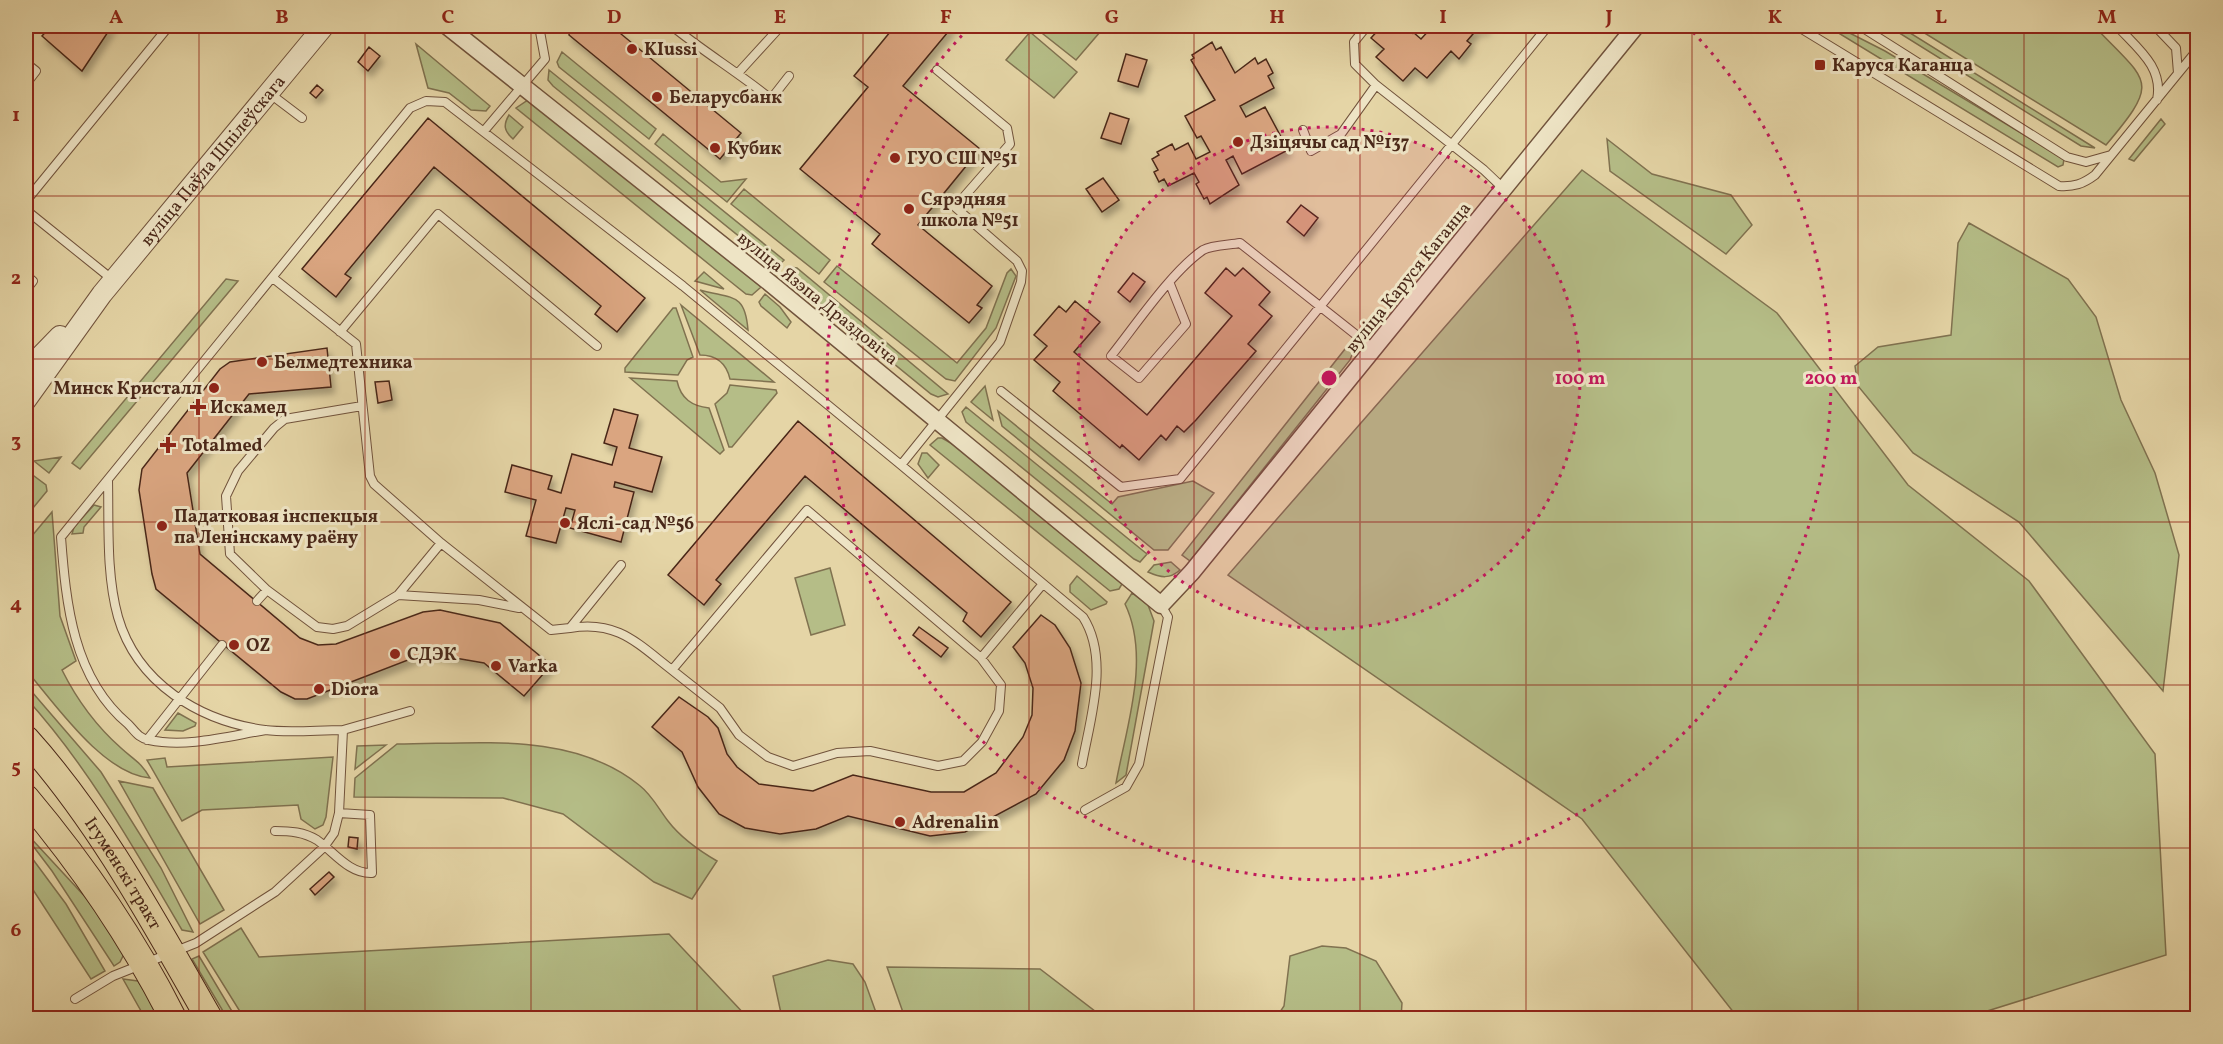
<svg xmlns="http://www.w3.org/2000/svg" width="2223" height="1044" font-family="Vollkorn,serif">
  <style>
    .green { fill: #b5bd87; stroke: #807250; stroke-width: 1.5 }
    .building { fill: #daa580; stroke: #4a2819; stroke-width: 1.5; filter: url(#shadow) }
    .lines { fill: none; stroke-linecap: round; stroke-linejoin: round }
    .service-casing { stroke: #71533c; stroke-width: 10 }
    .minor-casing { stroke: #71533c; stroke-width: 19 }
    .tertiary-casing { stroke: #71533c; stroke-width: 22 }
    .primary-casing { stroke: #4a2819; stroke-width: 28 }
    .service { stroke: #eee4c5; stroke-width: 8 }
    .minor { stroke: #eee4c5; stroke-width: 16 }
    .tertiary { stroke: #eee4c5; stroke-width: 20 }
    .primary { stroke: #e5d5a6; stroke-width: 26 }
    .grid { fill: none; stroke: #8f2418; stroke-width: 1.5; stroke-opacity: 0.55 }
    .ring { fill: none; stroke: #c2185b; stroke-width: 3; stroke-dasharray: 3 6 }
    .poi-dot { fill: #8f2418; stroke: #eee4c5; stroke-width: 2 }
    .labels { text-anchor: middle; stroke-width: 6; stroke-linejoin: round; paint-order: stroke }
    .poi-label { font-size: 18px; font-weight: bold; fill: #4a2819; stroke: #eee4c5; text-anchor: start }
    .street-label { font-size: 18px; fill: #4a2819; stroke: #eee4c5 }
    .centre { fill: #c2185b; stroke: #eee4c5; stroke-width: 3 }
    .ring-label { font-size: 18px; text-anchor: middle; font-weight: bold; fill: #c2185b; stroke: #eee4c5; stroke-width: 6; stroke-linejoin: round; paint-order: stroke }
    .neatline { fill: none; stroke: #8f2418; stroke-width: 2 }
    .grid-label { font-size: 20px; text-anchor: middle; font-weight: bold; fill: #8f2418 }
  </style>
  <defs>
    <filter id="shadow"><feDropShadow dx="3.5" dy="6" stdDeviation="3" flood-color="#0004"/></filter>
  </defs>
  <rect width="100%" height="100%" fill="#e5d5a6"/>
  <filter id="stains"><feTurbulence type="fractalNoise" baseFrequency=".00333" numOctaves="4"/><feColorMatrix values="0 0 0 0 .2 0 0 0 0 .09 0 0 0 0 .02 0 0 0 .5 -.17"/></filter>
  <radialGradient id="worn" r=".72"><stop offset=".6" stop-color="#630" stop-opacity="0"/><stop offset="1" stop-color="#630" stop-opacity=".3"/></radialGradient>
  <path class="green" d="M 1033,26 L 1092,26 L 1100,32 L 1076,60 Z
    M 1827,26 L 1836,26 L 1885,51 L 2064,159 L 2063,165 L 2058,167 Z
    M 1888,26 L 1899,26 L 2095,148 L 2081,146 Z
    M 1949,26 L 2094,26 C 2148,83 2162,79 2106,145 L 1918,29 Z
    M 1030,32 L 1077,72 L 1054,98 L 1006,60 Z
    M 416,44 L 490,106 L 486,111 L 471,110 L 449,93 L 428,88 Z
    M 562,52 L 656,129 L 649,139 L 559,67 L 557,62 Z
    M 549,70 L 784,260 L 777,267 L 553,86 L 548,80 Z
    M 528,100 L 549,116 L 761,287 L 752,295 L 746,294 L 726,278 L 516,108 Z
    M 509,115 L 523,127 L 513,139 C 504,131 503,125 509,115 Z
    M 2161,119 L 2165,124 L 2134,161 L 2129,159 Z
    M 663,134 L 721,182 L 746,179 L 727,202 L 655,144 Z
    M 1607,139 L 1652,174 L 1731,195 L 1752,225 L 1726,254 L 1610,171 Z
    M 1582,170 L 1777,313 L 1908,485 L 2029,581 L 2155,754 L 2166,955 L 1965,1018 L 1738,1018 L 1582,819 L 1228,575 Z
    M 744,189 L 830,260 L 819,274 L 731,204 Z
    M 1969,223 L 2068,279 L 2096,317 L 2121,400 L 2155,473 L 2179,555 L 2163,691 L 2019,522 L 1913,453 L 1858,386 L 1855,366 L 1878,347 L 1951,335 L 1958,243 Z
    M 837,266 L 957,363 L 986,328 L 1007,273 L 1011,269 L 1016,276 L 996,328 L 955,381 L 946,379 L 824,282 Z
    M 789,267 L 797,268 L 948,394 L 938,397 L 931,394 L 784,274 Z
    M 704,272 L 724,289 L 695,281 Z
    M 226,279 L 238,281 L 80,469 L 72,463 Z
    M 700,290 C 732,299 745,292 748,330 Z
    M 765,294 L 780,307 L 791,322 L 787,328 L 761,306 L 759,302 Z
    M 681,305 L 774,382 L 730,379 C 726,362 716,355 700,355 Z
    M 673,308 L 676,308 L 693,357 L 687,360 L 678,375 L 625,372 L 625,368 Z
    M 1349,344 L 1353,352 L 1350,360 L 1190,561 L 1182,555 Z
    M 630,378 L 677,381 C 681,399 692,406 709,408 L 724,450 L 720,454 Z
    M 730,385 L 776,390 L 777,393 L 732,447 L 729,447 L 715,404 L 727,393 Z
    M 985,386 L 993,420 L 971,402 Z
    M 966,407 L 1147,554 L 1140,562 L 1134,559 L 966,422 L 962,412 Z
    M 998,411 L 1112,504 L 1118,497 L 1193,481 L 1214,493 L 1168,550 L 1154,550 L 1002,426 Z
    M 938,438 L 942,438 L 956,446 L 1122,584 L 1119,589 L 1110,591 L 930,445 Z
    M 922,453 L 927,453 L 939,465 L 928,478 L 918,464 Z
    M 61,457 L 49,473 L 34,461 Z
    M 26,470 L 46,485 L 47,491 L 33,508 L 26,508 Z
    M 94,505 L 101,507 L 84,527 L 83,533 L 72,534 L 74,527 Z
    M 52,512 L 60,616 L 76,661 L 62,670 C 77,700 96,726 121,748 C 134,760 141,762 150,778 C 103,774 56,705 26,670 L 26,543 Z
    M 1171,562 L 1180,570 C 1170,579 1161,578 1148,572 L 1154,565 Z
    M 830,568 L 845,625 L 811,635 L 795,578 Z
    M 1077,576 L 1107,602 L 1106,604 L 1091,610 L 1070,592 L 1070,585 Z
    M 1132,593 L 1148,605 L 1154,621 L 1126,775 L 1116,783 C 1126,728 1151,658 1125,604 Z
    M 26,685 L 101,772 L 161,868 L 193,932 L 182,930 C 135,850 88,766 26,698 Z
    M 178,713 L 196,723 L 195,726 L 183,731 L 165,730 Z
    M 397,744 C 478,744 572,731 639,785 C 652,795 658,808 668,821 C 681,838 698,850 717,861 L 692,899 L 654,882 L 563,814 L 503,798 L 354,797 L 355,778 Z
    M 386,745 L 355,769 L 357,746 Z
    M 333,757 L 326,817 L 323,825 L 315,829 L 301,819 L 298,805 L 202,810 L 182,821 L 147,760 L 165,758 L 167,767 Z
    M 119,781 L 153,788 L 224,910 L 200,924 Z
    M 27,834 L 101,914 L 124,954 L 120,962 L 114,966 L 52,871 L 27,838 Z
    M 26,850 L 66,904 L 105,971 L 91,979 L 26,879 Z
    M 241,928 L 259,957 L 669,934 L 748,1018 L 244,1018 L 203,952 Z
    M 1322,946 L 1346,948 L 1376,961 L 1402,1003 L 1401,1018 L 1276,1018 L 1284,1006 L 1290,956 Z
    M 199,956 L 236,1018 L 227,1018 L 192,959 Z
    M 828,960 L 853,964 L 865,982 L 878,1018 L 782,1018 L 773,976 Z
    M 887,967 L 1040,969 L 1104,1018 L 905,1018 Z
    M 123,979 L 138,981 L 161,1018 L 145,1018 Z"/>
  <path class="building" d="M 51,26 L 112,26 L 82,71 L 42,36 Z
    M 570,26 L 615,26 L 615,29 L 741,133 L 720,159 L 569,35 Z
    M 895,26 L 953,26 L 903,86 L 980,149 L 918,225 L 992,286 L 977,305 L 982,308 L 969,323 L 872,244 L 880,234 L 800,169 L 868,87 L 854,76 Z
    M 1382,26 L 1406,26 L 1421,39 L 1433,26 L 1487,26 L 1483,30 L 1479,27 L 1467,41 L 1471,44 L 1459,59 L 1451,51 L 1427,78 L 1415,68 L 1403,81 L 1376,57 L 1384,49 L 1371,38 Z
    M 1212,42 L 1216,50 L 1221,47 L 1235,73 L 1255,58 L 1258,64 L 1266,59 L 1273,73 L 1268,76 L 1274,88 L 1240,106 L 1246,117 L 1265,107 L 1288,150 L 1242,174 L 1233,156 L 1226,160 L 1239,185 L 1210,204 L 1207,197 L 1204,199 L 1196,184 L 1199,182 L 1194,173 L 1168,186 L 1164,179 L 1159,182 L 1154,172 L 1158,170 L 1152,159 L 1159,155 L 1157,152 L 1172,144 L 1175,150 L 1188,143 L 1196,159 L 1210,152 L 1201,136 L 1197,138 L 1185,116 L 1215,100 L 1191,60 L 1194,58 L 1192,55 Z
    M 369,47 L 380,56 L 368,71 L 358,62 Z
    M 1126,54 L 1147,60 L 1138,87 L 1118,81 Z
    M 317,85 L 323,90 L 316,98 L 310,93 Z
    M 1110,113 L 1129,119 L 1121,144 L 1101,138 Z
    M 428,118 L 645,298 L 617,332 L 595,314 L 601,306 L 434,167 L 345,274 L 351,278 L 336,297 L 302,269 Z
    M 1103,178 L 1119,200 L 1102,212 L 1086,189 Z
    M 1301,205 L 1318,218 L 1304,236 L 1287,222 Z
    M 1226,268 L 1235,276 L 1243,268 L 1270,292 L 1259,305 L 1272,316 L 1248,344 L 1256,351 L 1196,420 L 1184,432 L 1177,426 L 1166,440 L 1161,435 L 1139,460 L 1122,445 L 1120,448 L 1053,391 L 1060,382 L 1034,360 L 1047,346 L 1034,335 L 1059,306 L 1066,312 L 1075,301 L 1100,322 L 1074,352 L 1147,415 L 1232,316 L 1205,293 Z
    M 1133,273 L 1145,282 L 1130,302 L 1118,292 Z
    M 327,348 L 331,387 L 249,394 L 187,473 L 200,554 L 300,638 L 318,645 L 336,644 L 423,612 L 440,610 L 500,623 L 551,665 L 524,696 L 484,663 L 426,653 L 307,699 L 295,699 L 281,692 L 156,589 L 152,574 L 139,490 L 142,469 L 220,369 L 230,362 Z
    M 389,381 L 392,400 L 378,403 L 375,382 Z
    M 614,409 L 638,415 L 629,448 L 662,457 L 652,492 L 615,482 L 614,487 L 634,492 L 621,542 L 570,528 L 575,510 L 566,508 L 556,543 L 526,536 L 536,500 L 505,492 L 512,465 L 552,476 L 548,489 L 561,493 L 572,454 L 612,465 L 617,447 L 604,443 Z
    M 798,421 L 1011,602 L 981,637 L 963,621 L 967,613 L 805,476 L 716,580 L 721,584 L 704,605 L 668,575 Z
    M 1041,615 L 1055,625 L 1070,648 L 1081,683 L 1075,731 L 1064,760 L 1036,794 L 965,832 L 930,836 L 848,816 L 816,829 L 780,834 L 745,828 L 719,814 L 698,787 L 682,752 L 652,727 L 679,697 L 708,717 L 718,728 L 727,754 L 737,767 L 759,784 L 813,791 L 853,775 L 931,792 L 964,792 L 996,773 L 1023,737 L 1032,715 L 1033,688 L 1025,663 L 1013,647 Z
    M 919,627 L 948,648 L 941,657 L 913,635 Z
    M 349,837 L 358,838 L 357,849 L 348,847 Z
    M 329,872 L 334,877 L 315,895 L 310,889 Z"/>
  <g class="lines">
    <g class="service-casing">
      <path id="service" d="M 672,26 C 704,52 739,73 771,99 L 789,76
        M 1367,26 L 1354,42 L 1355,64 L 1376,85 L 1484,170 L 1504,189
        M 1409,26 L 1413,29 L 1416,26
        M 1797,26 L 2059,186 C 2074,187 2083,184 2095,175 L 2198,49
        M 1860,26 L 2067,157 L 2086,162 L 2111,155
        M 2117,26 C 2137,48 2164,67 2157,100
        M 2155,26 L 2176,48 L 2178,73
        M 26,63 L 36,71 L 26,84
        M 739,72 L 781,26
        M 269,93 L 302,118
        M 1303,130 L 1311,151 L 1341,134 L 1376,85
        M 484,131 L 545,59 L 539,26
        M 26,201 L 169,26
        M 26,210 L 113,280
        M 26,275 L 33,281 L 26,290
        M 273,278 L 356,344 L 370,476 L 374,484 L 441,543 L 551,630 L 570,628 L 621,565
        M 1170,284 L 1186,324 L 1139,378 L 1111,356 C 1135,326 1172,271 1203,250 C 1212,245 1229,245 1240,243 L 1374,349
        M 340,332 L 438,214 L 597,346
        M 1001,391 L 1121,487 L 1180,479 L 1548,26
        M 362,406 L 285,419 L 274,428 L 238,471 L 226,496 L 230,554 L 267,590 L 317,627 L 333,629 L 347,626 L 398,595 L 479,600 L 519,608
        M 901,465 L 1083,617 C 1110,659 1090,719 1082,764
        M 398,595 L 441,543
        M 257,601 L 267,590
        M 570,628 C 617,620 637,643 672,670
        M 981,658 L 1001,685 L 999,711 L 982,742 L 963,761 L 938,766 L 870,751 L 837,753 L 793,766 L 768,757 L 739,735 L 720,708 L 672,670 L 807,510 L 981,658 L 1042,585
        M 266,730 C 229,736 187,748 149,740 C 138,738 135,731 128,724 C 73,678 66,604 61,537 L 410,108 L 426,101 L 445,102 L 683,286 L 901,465 L 1000,342 L 1021,282 L 1022,271 L 1017,261 L 955,207 L 1010,144 L 1007,128 L 937,70
        M 343,730 L 410,711
        M 147,740 L 222,645
        M 1085,810 L 1126,787 L 1139,764 L 1168,617 L 1161,605
        M 275,831 C 290,831 304,832 317,840 C 334,852 349,874 372,873 L 370,815 L 339,813
        M 75,999 L 113,976 L 196,943 L 275,892 L 324,847 L 334,833 L 339,813 L 343,730 C 317,730 290,733 265,730 C 199,721 137,683 118,617 C 106,574 109,524 108,480"/>
    </g>
    <g class="minor-casing">
      <path id="minor" d="M 447,26 L 770,283 L 1161,605 L 1192,572 L 1636,26"/>
    </g>
    <g class="tertiary-casing">
      <g id="tertiary">
        <path d="M 26,371 L 60,336"/>
        <path id="s1" d="M 26,400 L 102,294 L 324,26"/>
      </g>
    </g>
    <g class="primary-casing">
      <g id="primary">
        <path id="s2" d="M 26,739 C 100,821 154,922 209,1018"/>
        <path d="M 26,798 C 85,868 132,937 173,1018"/>
      </g>
    </g>
    <use href="#service" class="service"/>
    <use href="#minor" class="minor"/>
    <use href="#tertiary" class="tertiary"/>
    <use href="#primary" class="primary"/>
  </g>
  <path class="grid" d="M 199,26 L 199,1018M 365,26 L 365,1018M 531,26 L 531,1018M 697,26 L 697,1018M 863,26 L 863,1018M 1029,26 L 1029,1018M 1194,26 L 1194,1018M 1360,26 L 1360,1018M 1526,26 L 1526,1018M 1692,26 L 1692,1018M 1858,26 L 1858,1018M 2024,26 L 2024,1018M 26,196 L 2198,196M 26,359 L 2198,359M 26,522 L 2198,522M 26,685 L 2198,685M 26,848 L 2198,848"/>
  <circle cx="1329" cy="378" r="251" fill="#c2185b" fill-opacity=".12"/>
  <g class="ring">
    <circle cx="1329" cy="378" r="251"/>
    <path d="M1687 26A502 502 0 1 1 971 26"/>
  </g>
  <g class="poi-dot">
    <circle cx="632" cy="49" r="6"/>
    <rect x="1814" y="59" width="12" height="12" rx="3"/>
    <circle cx="657" cy="97" r="6"/>
    <circle cx="1238" cy="142" r="6"/>
    <circle cx="715" cy="148" r="6"/>
    <circle cx="895" cy="158" r="6"/>
    <circle cx="909" cy="209" r="6"/>
    <circle cx="262" cy="362" r="6"/>
    <circle cx="214" cy="388" r="6"/>
    <path d="M195 398h6v6h6v6h-6v6h-6v-6h-6v-6h6z"/>
    <path d="M165 436h6v6h6v6h-6v6h-6v-6h-6v-6h6z"/>
    <circle cx="565" cy="523" r="6"/>
    <circle cx="162" cy="526" r="6"/>
    <circle cx="234" cy="645" r="6"/>
    <circle cx="395" cy="654" r="6"/>
    <circle cx="496" cy="666" r="6"/>
    <circle cx="319" cy="689" r="6"/>
    <circle cx="900" cy="822" r="6"/>
  </g>
  <g class="labels">
    <g class="poi-label">
      <text x="644" y="55">KIussi</text>
      <text x="1832" y="71">Каруся Каганца</text>
      <text x="669" y="103">Беларусбанк</text>
      <text x="1250" y="148">Дзіцячы сад №137</text>
      <text x="727" y="154">Кубик</text>
      <text x="907" y="164">ГУО СШ №51</text>
      <text x="921" y="205">Сярэдняя<tspan x="921" dy="21">школа №51</tspan></text>
      <text x="274" y="368">Белмедтехника</text>
      <text x="202" y="394" text-anchor="end">Минск Кристалл</text>
      <text x="210" y="413">Искамед</text>
      <text x="182" y="451">Totalmed</text>
      <text x="174" y="522">Падатковая інспекцыя<tspan x="174" dy="21">па Ленінскаму раёну</tspan></text>
      <text x="577" y="529">Яслі-сад №56</text>
      <text x="246" y="651">OZ</text>
      <text x="407" y="660">СДЭК</text>
      <text x="508" y="672">Varka</text>
      <text x="331" y="695">Diora</text>
      <text x="912" y="828">Adrenalin</text>
    </g>
    <g class="street-label">
      <text dy="6" stroke="none"><textPath href="#s1" startOffset="304">вуліца Паўла Шпілеўскага</textPath></text>
      <text transform="translate(1408 277) rotate(-51)" y="6">вуліца Каруся Каганца</text>
      <text transform="translate(818 298) rotate(39)" y="6">вуліца Язэпа Драздовіча</text>
      <text dy="6" stroke="none"><textPath href="#s2" startOffset="166">Ігуменскі тракт</textPath></text>
    </g>
  </g>
  <circle cx="1329" cy="378" r="9" class="centre"/>
  <g class="ring-label">
    <text x="1580" y="384">100 m</text>
    <text x="1831" y="384">200 m</text>
  </g>
  <rect width="2223" height="1044" fill="none" stroke="#e5d5a6" stroke-width="66"/>
  <rect x="33" y="33" width="2157" height="978" class="neatline"/>
  <g class="grid-label">
    <text x="116" y="23">A</text>
    <text x="282" y="23">B</text>
    <text x="448" y="23">C</text>
    <text x="614" y="23">D</text>
    <text x="780" y="23">E</text>
    <text x="946" y="23">F</text>
    <text x="1112" y="23">G</text>
    <text x="1277" y="23">H</text>
    <text x="1443" y="23">I</text>
    <text x="1609" y="23">J</text>
    <text x="1775" y="23">K</text>
    <text x="1941" y="23">L</text>
    <text x="2107" y="23">M</text>
    <text x="16" y="121">1</text>
    <text x="16" y="284">2</text>
    <text x="16" y="447">3</text>
    <text x="16" y="610">4</text>
    <text x="16" y="773">5</text>
    <text x="16" y="936">6</text>
  </g>
  <rect width="100%" height="100%" filter="url(#stains)"/>
  <rect width="100%" height="100%" fill="url(#worn)"/>
</svg>
